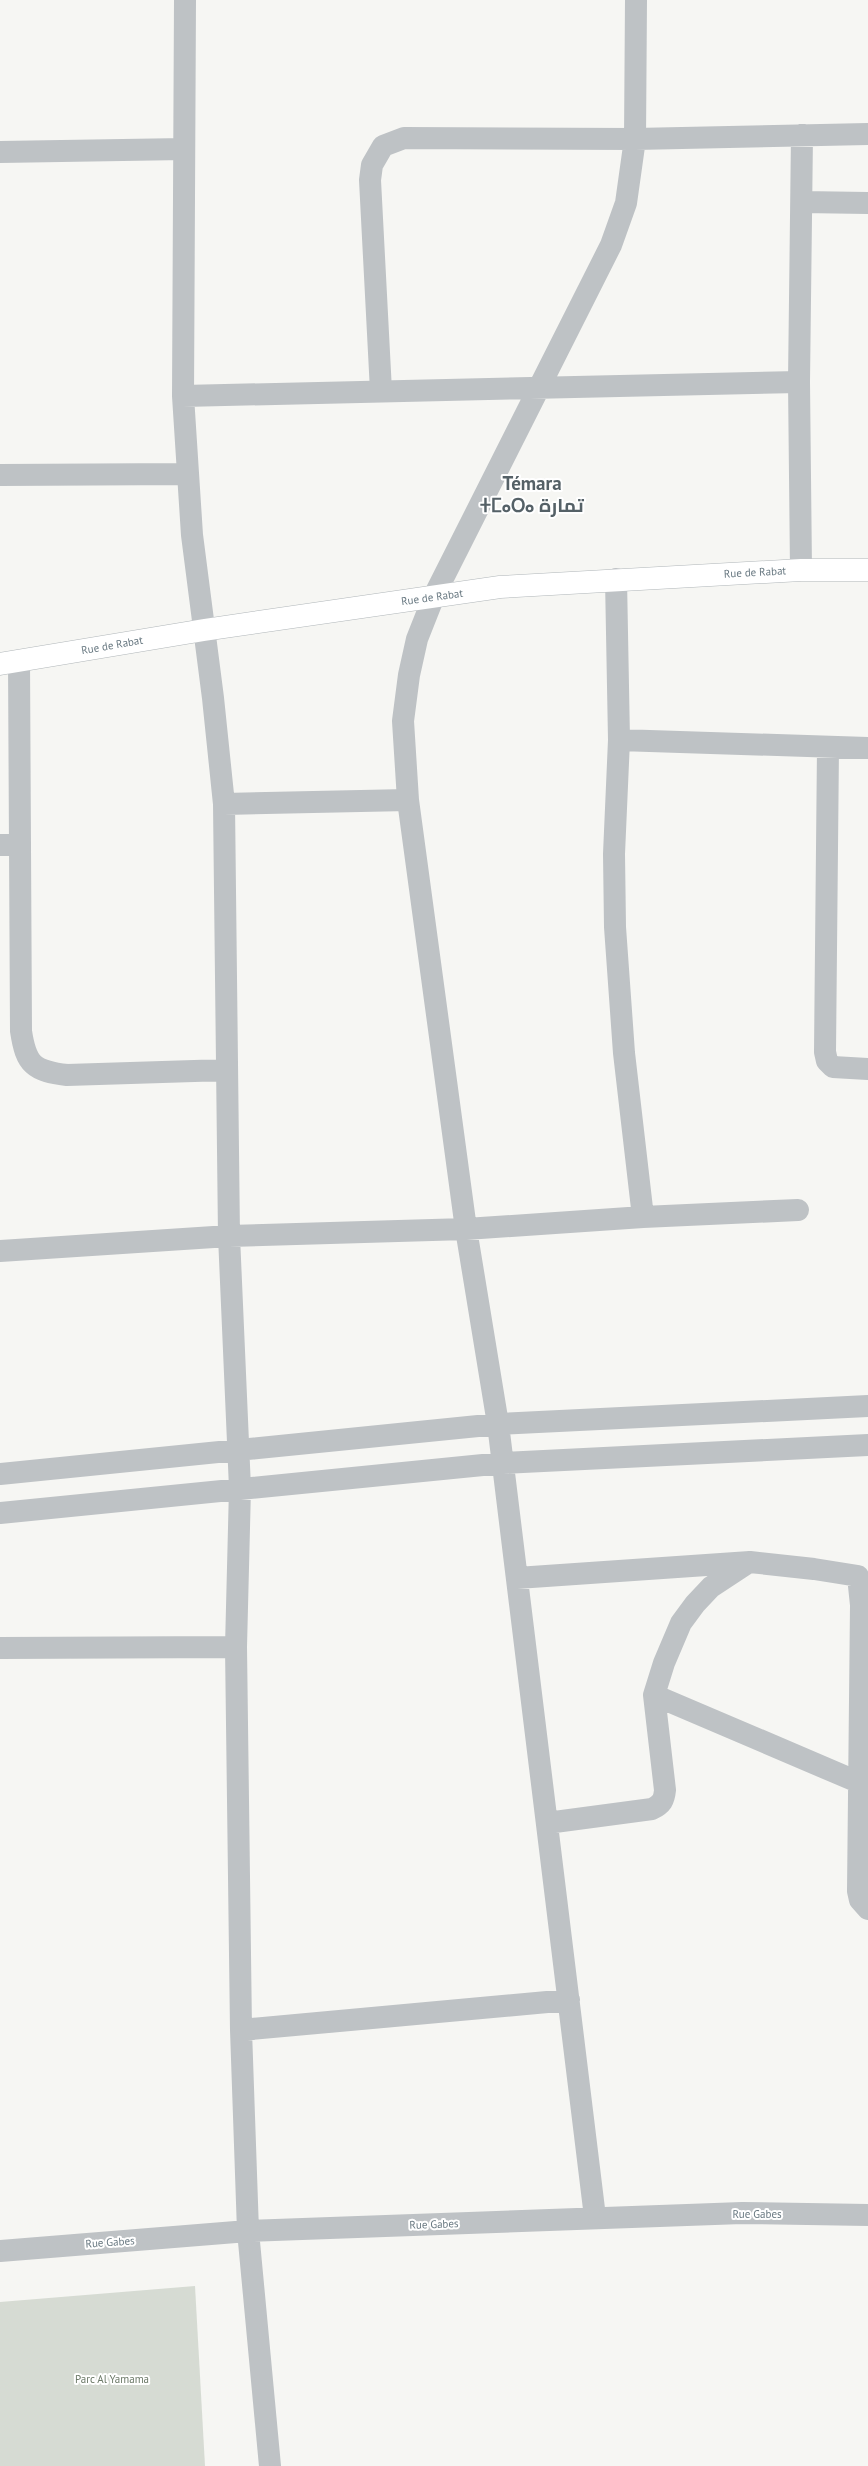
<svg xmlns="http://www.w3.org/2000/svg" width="868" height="2466" font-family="'PT Sans',Cairo,'Noto Sans Tifinagh',sans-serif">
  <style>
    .green { fill: #d6dbd3 }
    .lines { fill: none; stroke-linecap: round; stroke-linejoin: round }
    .secondary-casing { stroke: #b0b6b9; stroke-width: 23 }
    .street { stroke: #bec2c5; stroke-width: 22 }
    .secondary { stroke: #fff; stroke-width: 22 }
    .labels { text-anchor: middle; stroke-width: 4; stroke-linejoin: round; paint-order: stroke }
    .street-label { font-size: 11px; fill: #687881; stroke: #fff }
    .park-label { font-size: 11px; fill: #6b7967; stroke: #fff }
    .town-label { font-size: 19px; font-weight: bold; fill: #556167; stroke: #fff }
  </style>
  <rect width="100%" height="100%" fill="#f6f6f3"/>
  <path class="green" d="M 195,2286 L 205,2466 L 0,2466 L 0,2302 Z"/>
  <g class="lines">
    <g class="secondary-casing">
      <path id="secondary" d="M 0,664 L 204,630 L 500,587 L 801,570 L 868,570"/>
    </g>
    <path class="street" d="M 185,0 L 183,396 L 192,535 L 213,698 L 224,804 L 229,1236 L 240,1488 L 236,1647 L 241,2030 L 248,2231 L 270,2466
      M 0,152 L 184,149
      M 802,202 L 868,203
      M 381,391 L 370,180 L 372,165 L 383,146 L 404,138 L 635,139 L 868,134
      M 183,396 L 799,382
      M 0,475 L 187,474
      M 801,570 L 799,382 L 802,135
      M 616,579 L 619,740 L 614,854 L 615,927 L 624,1053 L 643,1217
      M 19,661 L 21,1031 C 26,1065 34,1071 67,1075 L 226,1070
      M 619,740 L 868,748
      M 828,747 L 825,1052 L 827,1061 L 833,1067 L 868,1069
      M 224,804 L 408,800
      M 0,845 L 20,843
      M 0,1251 L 229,1236 L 466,1229 L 643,1217 L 798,1210
      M 0,1474 L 498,1424 L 868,1406
      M 0,1513 L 503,1463 L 868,1445
      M 517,1578 L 750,1562 L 814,1569 L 858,1576 L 861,1605 L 858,1891 L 860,1900 L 868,1909
      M 0,1648 L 236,1647
      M 654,1695 L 858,1782
      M 547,1823 L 652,1809 C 662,1804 664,1800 665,1790 L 654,1695 L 664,1663 L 681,1623 L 695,1604 L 711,1587 L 749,1562
      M 241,2030 L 569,2000
      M 595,2217 L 498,1424 L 466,1229 L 408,800 L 403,721 L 409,675 L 417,639 L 434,596 L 611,245 L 626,203 L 635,139 L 636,0
      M 0,2251 L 248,2231 L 742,2213 L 868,2215"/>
    <use href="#secondary" class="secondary"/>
  </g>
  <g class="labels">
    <g class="street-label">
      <text transform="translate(755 572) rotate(-3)" y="4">Rue de Rabat</text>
      <text transform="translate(432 597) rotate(-8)" y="4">Rue de Rabat</text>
      <text transform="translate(112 645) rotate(-10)" y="4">Rue de Rabat</text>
      <text x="757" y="2218">Rue Gabes</text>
      <text transform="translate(434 2224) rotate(-2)" y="4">Rue Gabes</text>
      <text transform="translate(110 2242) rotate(-4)" y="4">Rue Gabes</text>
    </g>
    <g class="park-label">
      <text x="112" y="2383">Parc Al Yamama</text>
    </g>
    <g class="town-label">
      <text x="532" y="490">Témara<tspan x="532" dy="22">ⵜⵎⴰⵔⴰ تمارة</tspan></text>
    </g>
  </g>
</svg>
